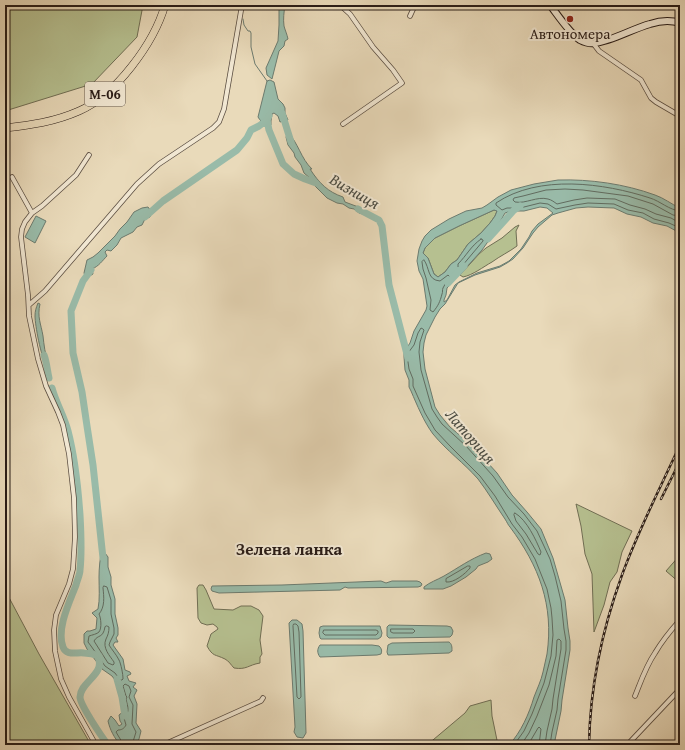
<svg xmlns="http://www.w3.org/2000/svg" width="685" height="750" font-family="'Gentium Book Plus',serif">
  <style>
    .green { fill: #b6c090; stroke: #706e54 }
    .water { fill: #99bba9; stroke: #6c7b6f; fill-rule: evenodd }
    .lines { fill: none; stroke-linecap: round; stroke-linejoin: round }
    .shore { stroke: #616c60; stroke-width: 1 }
    .stream { stroke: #6c7b6f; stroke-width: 1 }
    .river { stroke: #99bba9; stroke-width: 7 }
    .minor-casing { stroke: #594c40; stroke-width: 5.5 }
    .secondary-casing { stroke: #291c17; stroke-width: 8 }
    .trunk-casing { stroke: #291c17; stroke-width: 8 }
    .minor { stroke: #f1e7d2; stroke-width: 4 }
    .secondary { stroke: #f1e7d2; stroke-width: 6 }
    .trunk { stroke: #e9daba; stroke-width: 7 }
    .rail-casing { stroke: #291c17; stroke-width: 2.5 }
    .rail { stroke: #f1e7d2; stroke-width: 1; stroke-dasharray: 3; stroke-linecap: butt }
    .poi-dot { fill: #8f2418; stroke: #f1e7d2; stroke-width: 1.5 }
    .labels { text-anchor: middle; stroke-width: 4; stroke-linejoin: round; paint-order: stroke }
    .shield { fill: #f1e7d2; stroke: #65594f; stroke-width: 1 }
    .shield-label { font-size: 14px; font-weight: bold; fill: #291c17 }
    .poi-label { font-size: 15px; fill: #291c17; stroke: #f1e7d2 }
    .water-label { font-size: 16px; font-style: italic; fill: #4b4c43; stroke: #f1e7d2 }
    .quarter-label { font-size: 17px; font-weight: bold; fill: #291c17; stroke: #f1e7d2 }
  </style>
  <rect width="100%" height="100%" fill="#e9daba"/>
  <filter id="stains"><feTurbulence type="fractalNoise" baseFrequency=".005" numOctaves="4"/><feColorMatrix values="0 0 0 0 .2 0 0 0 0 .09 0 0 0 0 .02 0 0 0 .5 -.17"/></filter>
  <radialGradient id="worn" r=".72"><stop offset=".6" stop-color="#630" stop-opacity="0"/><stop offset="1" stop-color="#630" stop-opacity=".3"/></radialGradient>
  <path class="green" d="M 5,5 L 143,5 L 137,37 L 92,84 L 5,111 Z
    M 494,210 L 497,211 L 495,216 L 490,223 L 481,233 L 468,244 L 457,260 L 451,264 L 445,272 L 438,277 L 434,274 L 428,258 L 423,253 L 425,248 L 435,238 L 459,226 Z
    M 519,225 L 516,231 L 517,246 C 509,252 500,256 492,262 C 483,267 473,275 463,277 L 460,275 L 479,254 L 486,248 L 502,238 L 515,227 Z
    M 576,504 L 632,531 L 622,552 L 617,572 L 610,582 L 604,605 L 594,632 L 592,574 L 585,554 L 581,526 Z
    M 680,555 L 680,583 L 666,571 Z
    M 199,585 L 203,585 L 206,590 L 214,609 L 233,610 L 241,606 L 251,606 L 259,610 L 263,616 L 260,640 L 262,654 L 260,657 L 260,663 C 248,665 247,670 234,668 C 231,665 229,661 225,659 C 215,654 213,657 207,646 L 211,634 L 218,629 L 217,627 L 213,624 L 207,625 L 201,623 L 198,618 L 197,588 Z
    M 5,590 L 39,654 L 91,745 L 5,745 Z
    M 491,700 L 492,716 L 498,745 L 427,745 L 465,713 L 470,706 Z"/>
  <path class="water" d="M 279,5 L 285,5 C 284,12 283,19 284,26 C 285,30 287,34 288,39 L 285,41 L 284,46 L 279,51 L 272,79 L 267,75 L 266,68 L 278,41 L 279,25 Z
    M 270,80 L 274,82 L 278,99 L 283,104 L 285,108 L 285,113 L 288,120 L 280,122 L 278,116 L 274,113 L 272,114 L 271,121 L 271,125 L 266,128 C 264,123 260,121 258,117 L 267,81 Z
    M 288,133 C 298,142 301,159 312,169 L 310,169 C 319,183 328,192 343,197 L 345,202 L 361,208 L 367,216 L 363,214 L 359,213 L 354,209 L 349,208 L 343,204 L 337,203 L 327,198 L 312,183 L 311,179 L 304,173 L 301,165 L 295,157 L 294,153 L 288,145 L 286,137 Z
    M 558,180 C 590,179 625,184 655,195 C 664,198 671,204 680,208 L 680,233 L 667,226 L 653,223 L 641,217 L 627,214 L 614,208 L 588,207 L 576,208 L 558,213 L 552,215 L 538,227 L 533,233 L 523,248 L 513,259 L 507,263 L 500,267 L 475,275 L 458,283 L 445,304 L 440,309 L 435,317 L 426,335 L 424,343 L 423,352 L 425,369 L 435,407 L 440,415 L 450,427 L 469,443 L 478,452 L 497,473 L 512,495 L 527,512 L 541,529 L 553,558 L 565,600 L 568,628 L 570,641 L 570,650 L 562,700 L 561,711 L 554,745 L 509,745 C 521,732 529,714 534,697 C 537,689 541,681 543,672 C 544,666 546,660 547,654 C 554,605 539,566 510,527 C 508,525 507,522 505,519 C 496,506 488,492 478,479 C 464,463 447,451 433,434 C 424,422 417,405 411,391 L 409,387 L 409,380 L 405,370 L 404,357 L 404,352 L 410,343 L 414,331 L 426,310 L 427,306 L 423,279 L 419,271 L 417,261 L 419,249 L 422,241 L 425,236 L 431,230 L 449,219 L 466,211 L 482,208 L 487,205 L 498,197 L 511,190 L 534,184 ZM 540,207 L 547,208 L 553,213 L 538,224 L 532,231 L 529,237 L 521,249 L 509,261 L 500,266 L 477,273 L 459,282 L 455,285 L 447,300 L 444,302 L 444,300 L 446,295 L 447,288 L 452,283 L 456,273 L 464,270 L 482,250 L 492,236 L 505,213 L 511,211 L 524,211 ZM 494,210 L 497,211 L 495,216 L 490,223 L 481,233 L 468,244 L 457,260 L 451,264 L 445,272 L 438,277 L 434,274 L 428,258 L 423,253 L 425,248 L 435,238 L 459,226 Z
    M 148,207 L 151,211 L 150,217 L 145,219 L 142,225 L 137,227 L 133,232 L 121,238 L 117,245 L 111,251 L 107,250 L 105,252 L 107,256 C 102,261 99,266 92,269 L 93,274 L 86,278 L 84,273 L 87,260 L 93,257 L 98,253 L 115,236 L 120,229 L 127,222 L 134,212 L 142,208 Z
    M 36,216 L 46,221 L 35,243 L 25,237 Z
    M 38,303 L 40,304 C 37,317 41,324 43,336 C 44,345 45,354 48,362 L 46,364 C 41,357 35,325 35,316 C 35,311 36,308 38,303 Z
    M 102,549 L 108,557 L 108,567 L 111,577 L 111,585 L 115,599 L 115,614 L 118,628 L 118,635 L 116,638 L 118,642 L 115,642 L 113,645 L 123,659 L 125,670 L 130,672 L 131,674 L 127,676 L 129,681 L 136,683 L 133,687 L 137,690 L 134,696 L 137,704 L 136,723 L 141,731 L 139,739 L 135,745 L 120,745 C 114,737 110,730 108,721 L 111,716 L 115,720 L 119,726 L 122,724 L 120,721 L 119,715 L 124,711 L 122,697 L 118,684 L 112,676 L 102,669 L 87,649 L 84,643 L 84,634 L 87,631 L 90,631 L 96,629 L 97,618 L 92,613 L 98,609 C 100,599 99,588 99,577 C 99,568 100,558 102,549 Z
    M 486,553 L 490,554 L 492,559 L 488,562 L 478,566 L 476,569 L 466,577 L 451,586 L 443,589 L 424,589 L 424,587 C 430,582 437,580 444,576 C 458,568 470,559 486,553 Z
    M 381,581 L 386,583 L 392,581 L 417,581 L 420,582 L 422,584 L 421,586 L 418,587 L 348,588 L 345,587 L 340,590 L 219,593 L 212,591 L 211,589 L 212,586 L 282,585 Z
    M 292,620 L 297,620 L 302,624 L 303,631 L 306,733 L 303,738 L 297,737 L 294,732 L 295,727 L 289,623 Z
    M 389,625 L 447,626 L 451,627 L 453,631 L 452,635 L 450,637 L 389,638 L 387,636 L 387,627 Z
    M 323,626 L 380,626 L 382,633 L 381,637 L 378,639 L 321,639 L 320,638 L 319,633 L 320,627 Z
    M 449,642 C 452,644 452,647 452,651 L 449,653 L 391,655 L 388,655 L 387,652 L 388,645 L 392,643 Z
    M 320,645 L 372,645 L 379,646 C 382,649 382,651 381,654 L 377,655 L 320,657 C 317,653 317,649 320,645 Z"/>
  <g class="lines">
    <path class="shore" d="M 680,211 C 669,210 660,201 650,198 C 604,183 539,174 496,203 L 496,205 L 502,210 L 507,208 L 520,208 L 540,203 L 548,204 L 556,209 L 575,205 L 588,203 L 614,204 L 628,210 L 643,213 L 654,219 L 669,223 L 680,228
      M 680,216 L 673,215 L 653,204 L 628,196 L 583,190 L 565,189 L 546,190 L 523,196 L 514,198 L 513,200 L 515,202 C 526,204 537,196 548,199 C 552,200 554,202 557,204 L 574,200 L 587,198 L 615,199 L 630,205 L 645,209 L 656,214 L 671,218 L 680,223
      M 481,239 L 483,240 L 483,241 L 462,266 L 458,267 L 458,264 C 467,255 470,247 481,239 Z
      M 424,260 C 430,268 427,280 440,281 L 448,275 L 450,277 C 449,281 445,283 443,288 C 442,290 443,292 442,294 C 440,302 438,306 433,312 L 430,310 L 431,300 L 426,278 L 423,269 L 422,262 Z
      M 515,513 C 527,520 536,540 541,552 L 540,555 L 538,554 L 526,534 L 516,521 L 514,515 Z
      M 468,566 L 470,566 L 470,568 C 465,574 454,583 446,582 L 446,579 Z
      M 104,586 L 107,587 L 111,600 L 111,614 L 114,628 L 114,634 L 110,642 L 109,645 C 112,650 116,654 119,660 C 121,664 123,674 123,679 L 122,680 L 120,680 L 115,673 L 105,666 L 91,646 L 88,642 L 89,636 C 92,635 97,634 99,632 C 102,628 101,618 99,614 C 105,607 104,597 103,588 Z
      M 294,624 L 296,624 L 298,626 L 299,632 L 301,697 L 299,699 L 297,697 L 293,626 Z
      M 107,626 L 109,627 C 109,632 108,635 106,639 C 102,648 110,656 114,662 L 114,664 L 113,665 L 108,663 L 94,641 C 98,634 103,639 105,627 Z
      M 391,629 L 413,629 L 415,631 L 413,633 L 393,633 L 391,632 Z
      M 324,630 L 376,630 L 378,631 L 378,633 L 376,635 L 325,635 L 323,633 Z
      M 123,745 L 122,742 L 116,732 L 118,730 C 121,730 124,729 126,725 L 124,718 C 130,711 128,708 126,699 L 127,697 L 126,696 L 123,686 L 125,684 L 129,686 L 131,691 L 129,697 L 133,705 L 132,724 L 136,732 L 132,745
      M 514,745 L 524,731 L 532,714 L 544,683 L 551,656 L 553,635 L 552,618 L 551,608 L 547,589 L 535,559 L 522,537 L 512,524 L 495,496 L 480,476 L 450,446 L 435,430 L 425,413 L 413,386 L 413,379 L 409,369 L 408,362 L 408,353 L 414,345 L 418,333 L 421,328 L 423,329 L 424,330 L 420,342 L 419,352 L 421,370 L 432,409 L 437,417 L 442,424 L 466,446 L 493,476 L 508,497 L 524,514 L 537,531 L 550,559 L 555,576 L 561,601 L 564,629 L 566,641 L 566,650 L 558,699 L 557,710 L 552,732 L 550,745
      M 521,745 L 529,733 L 537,716 L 549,685 L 556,656 L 557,640 L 559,639 L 561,641 L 561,649 L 553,699 L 552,709 L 547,731 L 545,745
      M 528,745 L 538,728 L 539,727 L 541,729 L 539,745"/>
    <path class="stream" d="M 238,5 L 239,6
      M 243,19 L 244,25 L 248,31 L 250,31 L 251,33 L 251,47 L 255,64 L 267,81"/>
    <path class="river" d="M 282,113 L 291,142
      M 267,120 L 269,130 L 283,164 L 294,174 L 305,179 L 316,183
      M 358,209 L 379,220 L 382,226 L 389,285 L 408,358
      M 145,217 L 163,201 L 237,150 L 247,138 L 251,130 L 259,126 L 267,120 L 269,116
      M 488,239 L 514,210 L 520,206
      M 91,270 L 83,281 L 71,311 L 73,353 L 82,392 L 87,426 L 93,465 L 103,558
      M 448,283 L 464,266
      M 44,355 C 47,363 47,370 49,378
      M 52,388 C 56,403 64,416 68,431 C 75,458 78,487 80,515 C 81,533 82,552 80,570 C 80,575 77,580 76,585 C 70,601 56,629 63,647 C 66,656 77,652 84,653 C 90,653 94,654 99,656
      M 98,657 C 106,674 80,682 80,697 C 80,705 102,737 108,745
      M 117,679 L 122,697 L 125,716"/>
    <g class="minor-casing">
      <path id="minor" d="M 340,5 L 350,14 L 373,47 L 393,70 L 402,83 L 343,124
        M 410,16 L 415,5
        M 593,43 L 599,51 L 641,80 L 651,98 L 656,102 L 680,116
        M 89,155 L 76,175 L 42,206 L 32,213 L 25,222 L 22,229 L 21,237 L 28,295 L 29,316 L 38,359 L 46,386 L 58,412 L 63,425 L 69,454 L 74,498 L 75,537 L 73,569 L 69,584 L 56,615 L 54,630 L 55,651 L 61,679 L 69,697 L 96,745
        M 12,177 L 32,213
        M 29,305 L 45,291 L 137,184 L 159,164 L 213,128 L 219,122 L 224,109 L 242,5
        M 635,696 C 641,681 646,666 655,653 C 662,641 671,630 680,620
        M 629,743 L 680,689
        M 163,745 L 261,701 L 263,698"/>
    </g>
    <g class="secondary-casing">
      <path id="secondary" d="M 550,5 C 557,14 570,34 580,40 C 584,42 590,44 595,43 C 612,41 632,29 650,24 C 659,21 671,20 680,23"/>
    </g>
    <g class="trunk-casing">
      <path id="trunk" d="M 5,128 C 31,125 54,122 79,111 C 116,95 154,43 165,5"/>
    </g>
    <use href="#minor" class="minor"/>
    <use href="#secondary" class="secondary"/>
    <use href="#trunk" class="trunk"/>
    <g class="rail-casing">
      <path id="rail" d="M 661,499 L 680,461
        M 589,745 C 590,687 602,630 622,575 C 638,531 660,488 680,445"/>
    </g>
    <use href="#rail" class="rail"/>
  </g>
  <circle class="poi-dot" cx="570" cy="19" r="4"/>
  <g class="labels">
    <rect class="shield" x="85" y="82" width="40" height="24" rx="3"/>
    <g class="shield-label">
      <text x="105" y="99">М-06</text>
    </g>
    <g class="poi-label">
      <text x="570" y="39">Автономера</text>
    </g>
    <g class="water-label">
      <text transform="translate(355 191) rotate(30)" y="6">Визниця</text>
      <text transform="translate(471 436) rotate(49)" y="6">Латориця</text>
    </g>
    <g class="quarter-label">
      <text x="289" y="555">Зелена ланка</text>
    </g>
  </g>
  <rect width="685" height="750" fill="none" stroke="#e9daba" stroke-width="20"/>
  <rect x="6" y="6" width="673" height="738" fill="none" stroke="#291c17" stroke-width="2"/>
  <rect x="10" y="10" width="665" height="730" fill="none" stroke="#291c17"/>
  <rect width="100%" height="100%" filter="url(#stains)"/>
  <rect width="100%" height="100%" fill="url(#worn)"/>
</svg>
